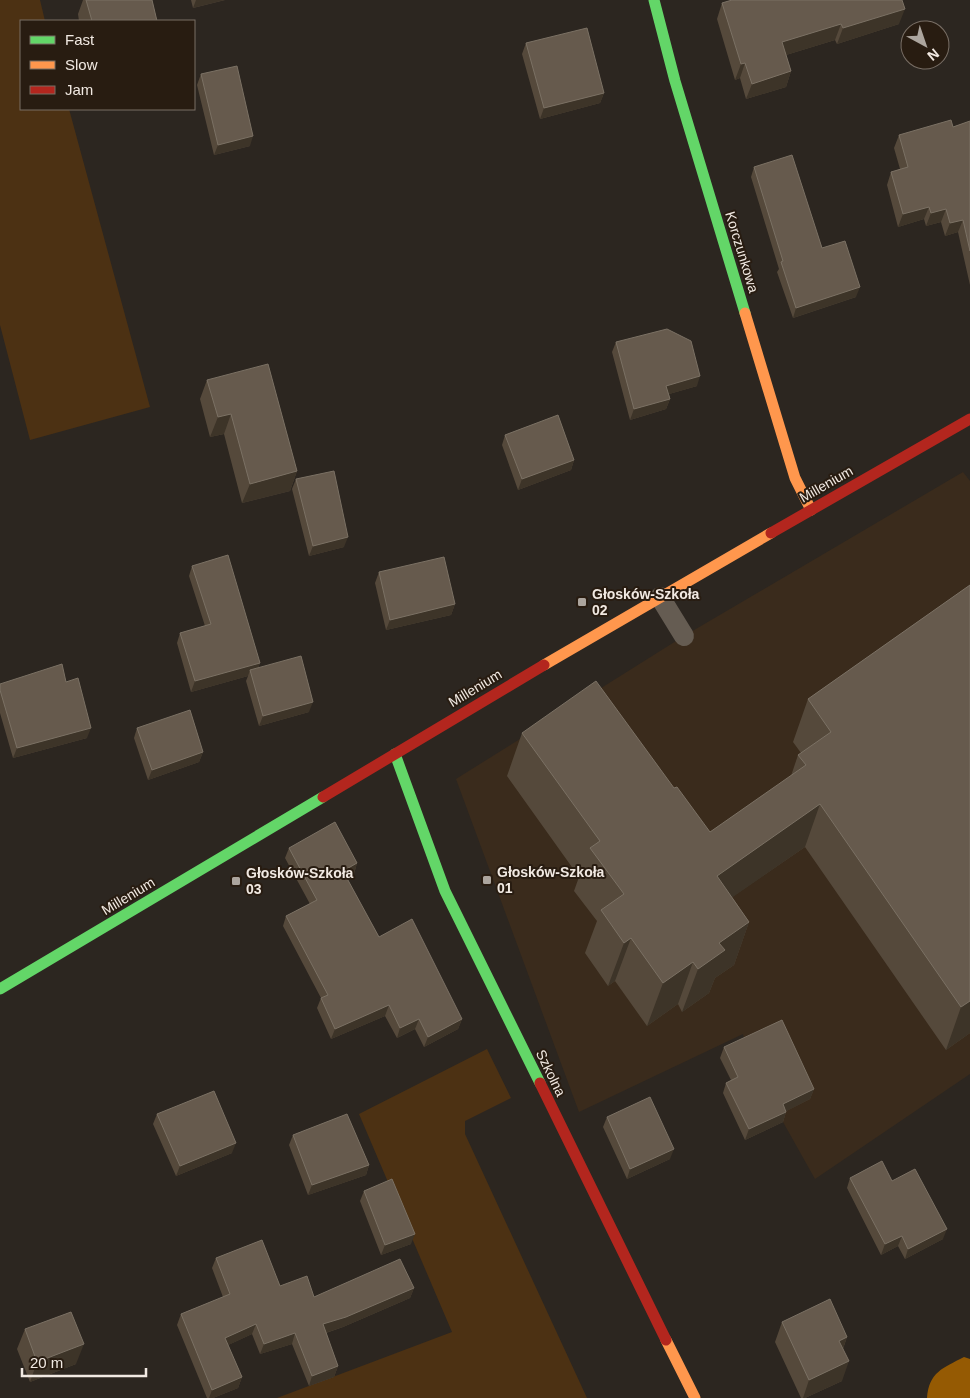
<svg xmlns="http://www.w3.org/2000/svg" width="970" height="1398" font-family="Helvetica,sans-serif">
  <style>
    .built { fill: #3a2b1c }
    .green { fill: #4c3113 }
    .water { fill: #955a03 }
    .lines { fill: none; stroke-linecap: round; stroke-linejoin: round }
    .lane { stroke: #655c52; stroke-width: 20 }
    .fast { stroke: #63d668; stroke-width: 11 }
    .slow { stroke: #ff974d; stroke-width: 11 }
    .jam { stroke: #b3261e; stroke-width: 11 }
    .wall { fill: #55493b }
    .shaded-wall { fill: #3d3428 }
    .building { fill: #665a4d; stroke: #7b7164 }
    .poi-dot { fill: #aca59e; stroke: #281c11; stroke-width: 2 }
    .labels { text-anchor: middle; stroke-width: 4; stroke-linejoin: round; paint-order: stroke }
    .street-label { font-size: 14px; fill: #f1e9e2; stroke: #281c11 }
    .poi-label { font-size: 14px; font-weight: bold; fill: #f1e9e2; stroke: #281c11; text-anchor: start }
  </style>
  <rect width="100%" height="100%" fill="#2c2620"/>
  <path class="built" d="M 963,472 L 970,481 L 970,1074 L 815,1179 L 783,1122 L 746,1045 L 743,1034 L 579,1112 L 456,779 L 684,636 Z"/>
  <path class="green" d="M 0,0 L 40,0 L 45,21 L 21,21 L 21,109 L 69,109 L 150,407 L 30,440 L 0,325 Z
    M 487,1049 L 511,1098 L 465,1121 L 465,1134 L 587,1398 L 277,1398 L 452,1332 L 359,1114 Z"/>
  <path class="water" d="M 964,1357 L 970,1359 L 970,1398 L 927,1398 C 929,1372 943,1368 964,1357 Z"/>
  <g class="lines">
    <path class="lane" d="M 660,597 L 684,636"/>
    <path class="fast" d="M 654,0 L 675,81 L 745,313
      M 395,754 L 445,891 L 540,1083
      M 0,989 L 323,797"/>
    <path class="slow" d="M 745,313 L 795,478 L 811,510
      M 544,665 L 771,533
      M 666,1340 L 695,1398"/>
    <path class="jam" d="M 771,533 L 970,419
      M 323,797 L 544,665
      M 540,1083 L 666,1340"/>
  </g>
  <path class="wall" d="M 83,0 L 152,0 L 157,21 L 79,21 L 78,14 Z
    M 191,0 L 225,0 L 193,8 Z
    M 722,3 L 899,24 L 837,44 L 835,40 L 786,55 L 791,71 L 786,87 L 746,99 L 740,78 L 735,80 L 717,19 Z
    M 526,43 L 604,93 L 600,103 L 540,119 L 522,54 Z
    M 201,74 L 250,146 L 214,155 L 197,85 Z
    M 970,121 L 970,285 L 958,232 L 945,236 L 941,222 L 926,226 L 924,219 L 898,227 L 887,185 L 891,172 L 900,169 L 894,148 L 899,135 L 953,127 Z
    M 754,167 L 822,248 L 856,297 L 793,318 L 777,272 L 779,269 L 751,177 Z
    M 616,342 L 697,386 L 669,394 L 670,399 L 666,409 L 630,420 L 612,352 Z
    M 207,380 L 297,471 L 290,491 L 242,503 L 224,434 L 210,437 L 200,399 Z
    M 505,435 L 574,460 L 571,470 L 518,490 L 502,445 Z
    M 296,479 L 344,547 L 309,556 L 292,489 Z
    M 192,566 L 260,663 L 258,668 L 309,712 L 259,726 L 246,681 L 248,676 L 191,692 L 177,643 L 180,633 L 205,626 L 189,576 Z
    M 379,572 L 455,604 L 451,615 L 386,630 L 375,583 Z
    M 970,585 L 970,1033 L 946,1050 L 805,847 L 732,897 L 749,922 L 734,965 L 715,978 L 709,993 L 682,1012 L 678,1004 L 647,1026 L 615,981 L 608,986 L 585,953 L 597,921 L 574,891 L 579,877 L 507,776 L 522,733 L 674,788 L 710,832 L 791,776 L 798,755 L 801,753 L 793,742 L 808,699 Z
    M 0,684 L 87,738 L 13,758 L 0,713 Z
    M 137,728 L 203,752 L 199,762 L 148,780 L 134,738 Z
    M 289,848 L 357,863 L 354,874 L 346,878 L 379,937 L 462,1019 L 458,1029 L 424,1047 L 415,1029 L 397,1038 L 385,1016 L 331,1039 L 317,1008 L 321,998 L 283,926 L 286,916 L 310,904 L 285,858 Z
    M 724,1047 L 814,1089 L 810,1099 L 786,1111 L 786,1112 L 783,1122 L 745,1140 L 723,1093 L 726,1083 L 731,1080 L 720,1058 Z
    M 157,1114 L 232,1153 L 176,1176 L 153,1124 Z
    M 607,1117 L 670,1159 L 627,1179 L 603,1127 Z
    M 293,1135 L 369,1165 L 366,1175 L 308,1195 L 289,1145 Z
    M 850,1178 L 892,1181 L 943,1239 L 905,1259 L 898,1246 L 881,1255 L 847,1188 Z
    M 364,1191 L 411,1244 L 381,1255 L 360,1201 Z
    M 216,1258 L 280,1286 L 314,1297 L 414,1288 L 410,1298 L 343,1327 L 326,1333 L 338,1366 L 334,1377 L 309,1386 L 292,1344 L 260,1354 L 252,1334 L 228,1345 L 242,1377 L 238,1388 L 213,1398 L 207,1398 L 177,1325 L 181,1314 L 223,1297 L 212,1268 Z
    M 782,1322 L 847,1337 L 843,1349 L 842,1381 L 805,1398 L 801,1398 L 775,1342 Z
    M 25,1329 L 76,1364 L 30,1382 L 17,1349 Z"/>
  <path class="shaded-wall" d="M 196,0 L 225,0 L 193,8 Z
    M 905,9 L 899,24 L 837,44 L 843,28 Z
    M 841,24 L 835,40 L 776,58 L 782,42 Z
    M 745,63 L 740,78 L 735,80 L 741,64 Z
    M 791,71 L 786,87 L 746,99 L 752,84 Z
    M 604,93 L 600,103 L 540,119 L 544,108 Z
    M 253,136 L 250,146 L 214,155 L 218,145 Z
    M 929,207 L 924,219 L 898,227 L 903,214 Z
    M 946,209 L 941,222 L 926,226 L 931,213 Z
    M 963,220 L 958,232 L 945,236 L 950,223 Z
    M 860,287 L 856,297 L 793,318 L 796,308 Z
    M 700,376 L 697,386 L 662,396 L 666,386 Z
    M 670,399 L 666,409 L 630,420 L 634,409 Z
    M 231,414 L 224,434 L 210,437 L 218,417 Z
    M 574,460 L 571,470 L 518,490 L 522,479 Z
    M 297,471 L 290,491 L 242,503 L 250,484 Z
    M 348,537 L 344,547 L 309,556 L 313,546 Z
    M 455,604 L 451,615 L 386,630 L 390,620 Z
    M 260,663 L 256,673 L 250,670 L 248,676 L 191,692 L 195,681 Z
    M 313,702 L 309,712 L 259,726 L 263,716 Z
    M 91,728 L 87,738 L 13,758 L 17,748 Z
    M 203,752 L 199,762 L 148,780 L 152,770 Z
    M 820,804 L 805,847 L 701,919 L 717,876 Z
    M 357,863 L 354,874 L 339,882 L 343,871 Z
    M 749,922 L 734,965 L 715,978 L 709,993 L 682,1012 L 698,969 L 719,943 Z
    M 631,938 L 615,981 L 608,986 L 624,943 Z
    M 693,962 L 678,1004 L 647,1026 L 663,983 Z
    M 970,1001 L 970,1033 L 946,1050 L 961,1007 Z
    M 389,1005 L 385,1016 L 331,1039 L 335,1029 Z
    M 419,1019 L 415,1029 L 397,1038 L 400,1028 Z
    M 462,1019 L 458,1029 L 424,1047 L 428,1037 Z
    M 814,1089 L 810,1099 L 779,1115 L 783,1104 Z
    M 786,1112 L 783,1122 L 745,1140 L 749,1129 Z
    M 236,1143 L 232,1153 L 176,1176 L 180,1166 Z
    M 674,1149 L 670,1159 L 627,1179 L 630,1169 Z
    M 369,1165 L 366,1175 L 308,1195 L 312,1185 Z
    M 947,1229 L 943,1239 L 905,1259 L 908,1249 Z
    M 415,1234 L 411,1244 L 381,1255 L 385,1245 Z
    M 902,1236 L 898,1246 L 881,1255 L 885,1244 Z
    M 414,1288 L 410,1298 L 343,1327 L 319,1335 L 323,1324 Z
    M 256,1324 L 252,1334 L 222,1348 L 225,1338 Z
    M 295,1333 L 292,1344 L 260,1354 L 264,1344 Z
    M 847,1337 L 840,1357 L 839,1341 Z
    M 84,1344 L 76,1364 L 30,1382 L 37,1362 Z
    M 849,1361 L 842,1381 L 805,1398 L 803,1398 L 809,1380 Z
    M 338,1366 L 334,1377 L 309,1386 L 312,1376 Z
    M 242,1377 L 238,1388 L 213,1398 L 209,1398 L 212,1390 Z"/>
  <path class="building" d="M 86,0 L 152,0 L 157,21 L 92,21 Z
    M 732,0 L 902,0 L 905,9 L 843,28 L 841,24 L 782,42 L 791,71 L 752,84 L 745,63 L 741,64 L 722,3 Z
    M 587,28 L 604,93 L 544,108 L 526,43 Z
    M 237,66 L 253,136 L 218,145 L 201,74 Z
    M 951,120 L 953,127 L 970,121 L 970,251 L 963,220 L 950,223 L 946,209 L 931,213 L 929,207 L 903,214 L 891,172 L 908,167 L 899,135 Z
    M 792,155 L 822,248 L 845,241 L 860,287 L 796,308 L 781,262 L 783,261 L 754,167 Z
    M 667,329 L 691,341 L 700,376 L 666,386 L 670,399 L 634,409 L 616,342 Z
    M 268,364 L 297,471 L 250,484 L 231,414 L 218,417 L 207,380 Z
    M 558,415 L 574,460 L 522,479 L 505,435 Z
    M 334,471 L 348,537 L 313,546 L 296,479 Z
    M 228,555 L 260,663 L 195,681 L 180,633 L 211,624 L 192,566 Z
    M 444,557 L 455,604 L 390,620 L 379,572 Z
    M 970,585 L 970,1001 L 961,1007 L 820,804 L 717,876 L 749,922 L 719,943 L 725,950 L 698,969 L 693,962 L 663,983 L 631,938 L 624,943 L 601,910 L 624,894 L 590,848 L 600,841 L 522,733 L 596,681 L 674,788 L 677,787 L 710,832 L 806,765 L 798,755 L 831,732 L 808,699 Z
    M 301,656 L 313,702 L 263,716 L 250,670 Z
    M 62,664 L 66,682 L 78,678 L 91,728 L 17,748 L 0,690 L 0,684 Z
    M 190,710 L 203,752 L 152,770 L 137,728 Z
    M 335,822 L 357,863 L 343,871 L 379,937 L 412,919 L 462,1019 L 428,1037 L 419,1019 L 400,1028 L 389,1005 L 335,1029 L 321,998 L 328,995 L 286,916 L 317,900 L 289,848 Z
    M 782,1020 L 814,1089 L 783,1104 L 786,1112 L 749,1129 L 726,1083 L 738,1077 L 724,1047 Z
    M 214,1091 L 236,1143 L 180,1166 L 157,1114 Z
    M 650,1097 L 674,1149 L 630,1169 L 607,1117 Z
    M 347,1114 L 369,1165 L 312,1185 L 293,1135 Z
    M 882,1161 L 892,1181 L 915,1169 L 947,1229 L 908,1249 L 902,1236 L 885,1244 L 850,1178 Z
    M 392,1179 L 415,1234 L 385,1245 L 364,1191 Z
    M 262,1240 L 280,1286 L 307,1276 L 314,1297 L 400,1259 L 414,1288 L 346,1317 L 323,1324 L 338,1366 L 312,1376 L 295,1333 L 264,1344 L 256,1324 L 225,1338 L 242,1377 L 212,1390 L 181,1314 L 230,1294 L 216,1258 Z
    M 830,1299 L 847,1337 L 839,1341 L 849,1361 L 809,1380 L 782,1322 Z
    M 71,1312 L 84,1344 L 37,1362 L 25,1329 Z"/>
  <g class="poi-dot">
    <rect x="577" y="597" width="10" height="10" rx="2.5"/>
    <rect x="482" y="875" width="10" height="10" rx="2.5"/>
    <rect x="231" y="876" width="10" height="10" rx="2.5"/>
  </g>
  <g class="labels">
    <g class="street-label">
      <text transform="translate(742 252) rotate(73)" y="5">Korczunkowa</text>
      <text transform="translate(826 484) rotate(-30)" y="5">Millenium</text>
      <text transform="translate(475 688) rotate(-31)" y="5">Millenium</text>
      <text transform="translate(128 896) rotate(-31)" y="5">Millenium</text>
      <text transform="translate(551 1073) rotate(64)" y="5">Szkolna</text>
    </g>
    <g class="poi-label">
      <text x="592" y="599">Głosków-Szkoła<tspan x="592" dy="16">02</tspan></text>
      <text x="497" y="877">Głosków-Szkoła<tspan x="497" dy="16">01</tspan></text>
      <text x="246" y="878">Głosków-Szkoła<tspan x="246" dy="16">03</tspan></text>
    </g>
  </g>
  <rect x="20" y="20" width="175" height="90" fill="#281c11" stroke="#786e65"/>
  <rect x="30" y="36" width="25" height="8" fill="#63d668" stroke="#786e65"/>
  <text x="65" y="45" font-size="15" fill="#f1e9e2">Fast</text>
  <rect x="30" y="61" width="25" height="8" fill="#ff974d" stroke="#786e65"/>
  <text x="65" y="70" font-size="15" fill="#f1e9e2">Slow</text>
  <rect x="30" y="86" width="25" height="8" fill="#b3261e" stroke="#786e65"/>
  <text x="65" y="95" font-size="15" fill="#f1e9e2">Jam</text>
  <g transform="translate(925 45) rotate(140)"><circle r="24" fill="#281c11" stroke="#786e65"/>
  <path d="M0-4L9 19L0 12L-9 19Z" fill="#aca59e"/>
  <text y="-8" font-size="14" font-weight="bold" text-anchor="middle" fill="#f1e9e2">N</text>
  </g>
  <path d="M22 1368v8h124v-8" fill="none" stroke="#f1e9e2" stroke-width="2.5"/>
  <text x="30" y="1368" font-size="15" fill="#f1e9e2" stroke="#281c11" stroke-width="4" paint-order="stroke">20 m</text>
</svg>
